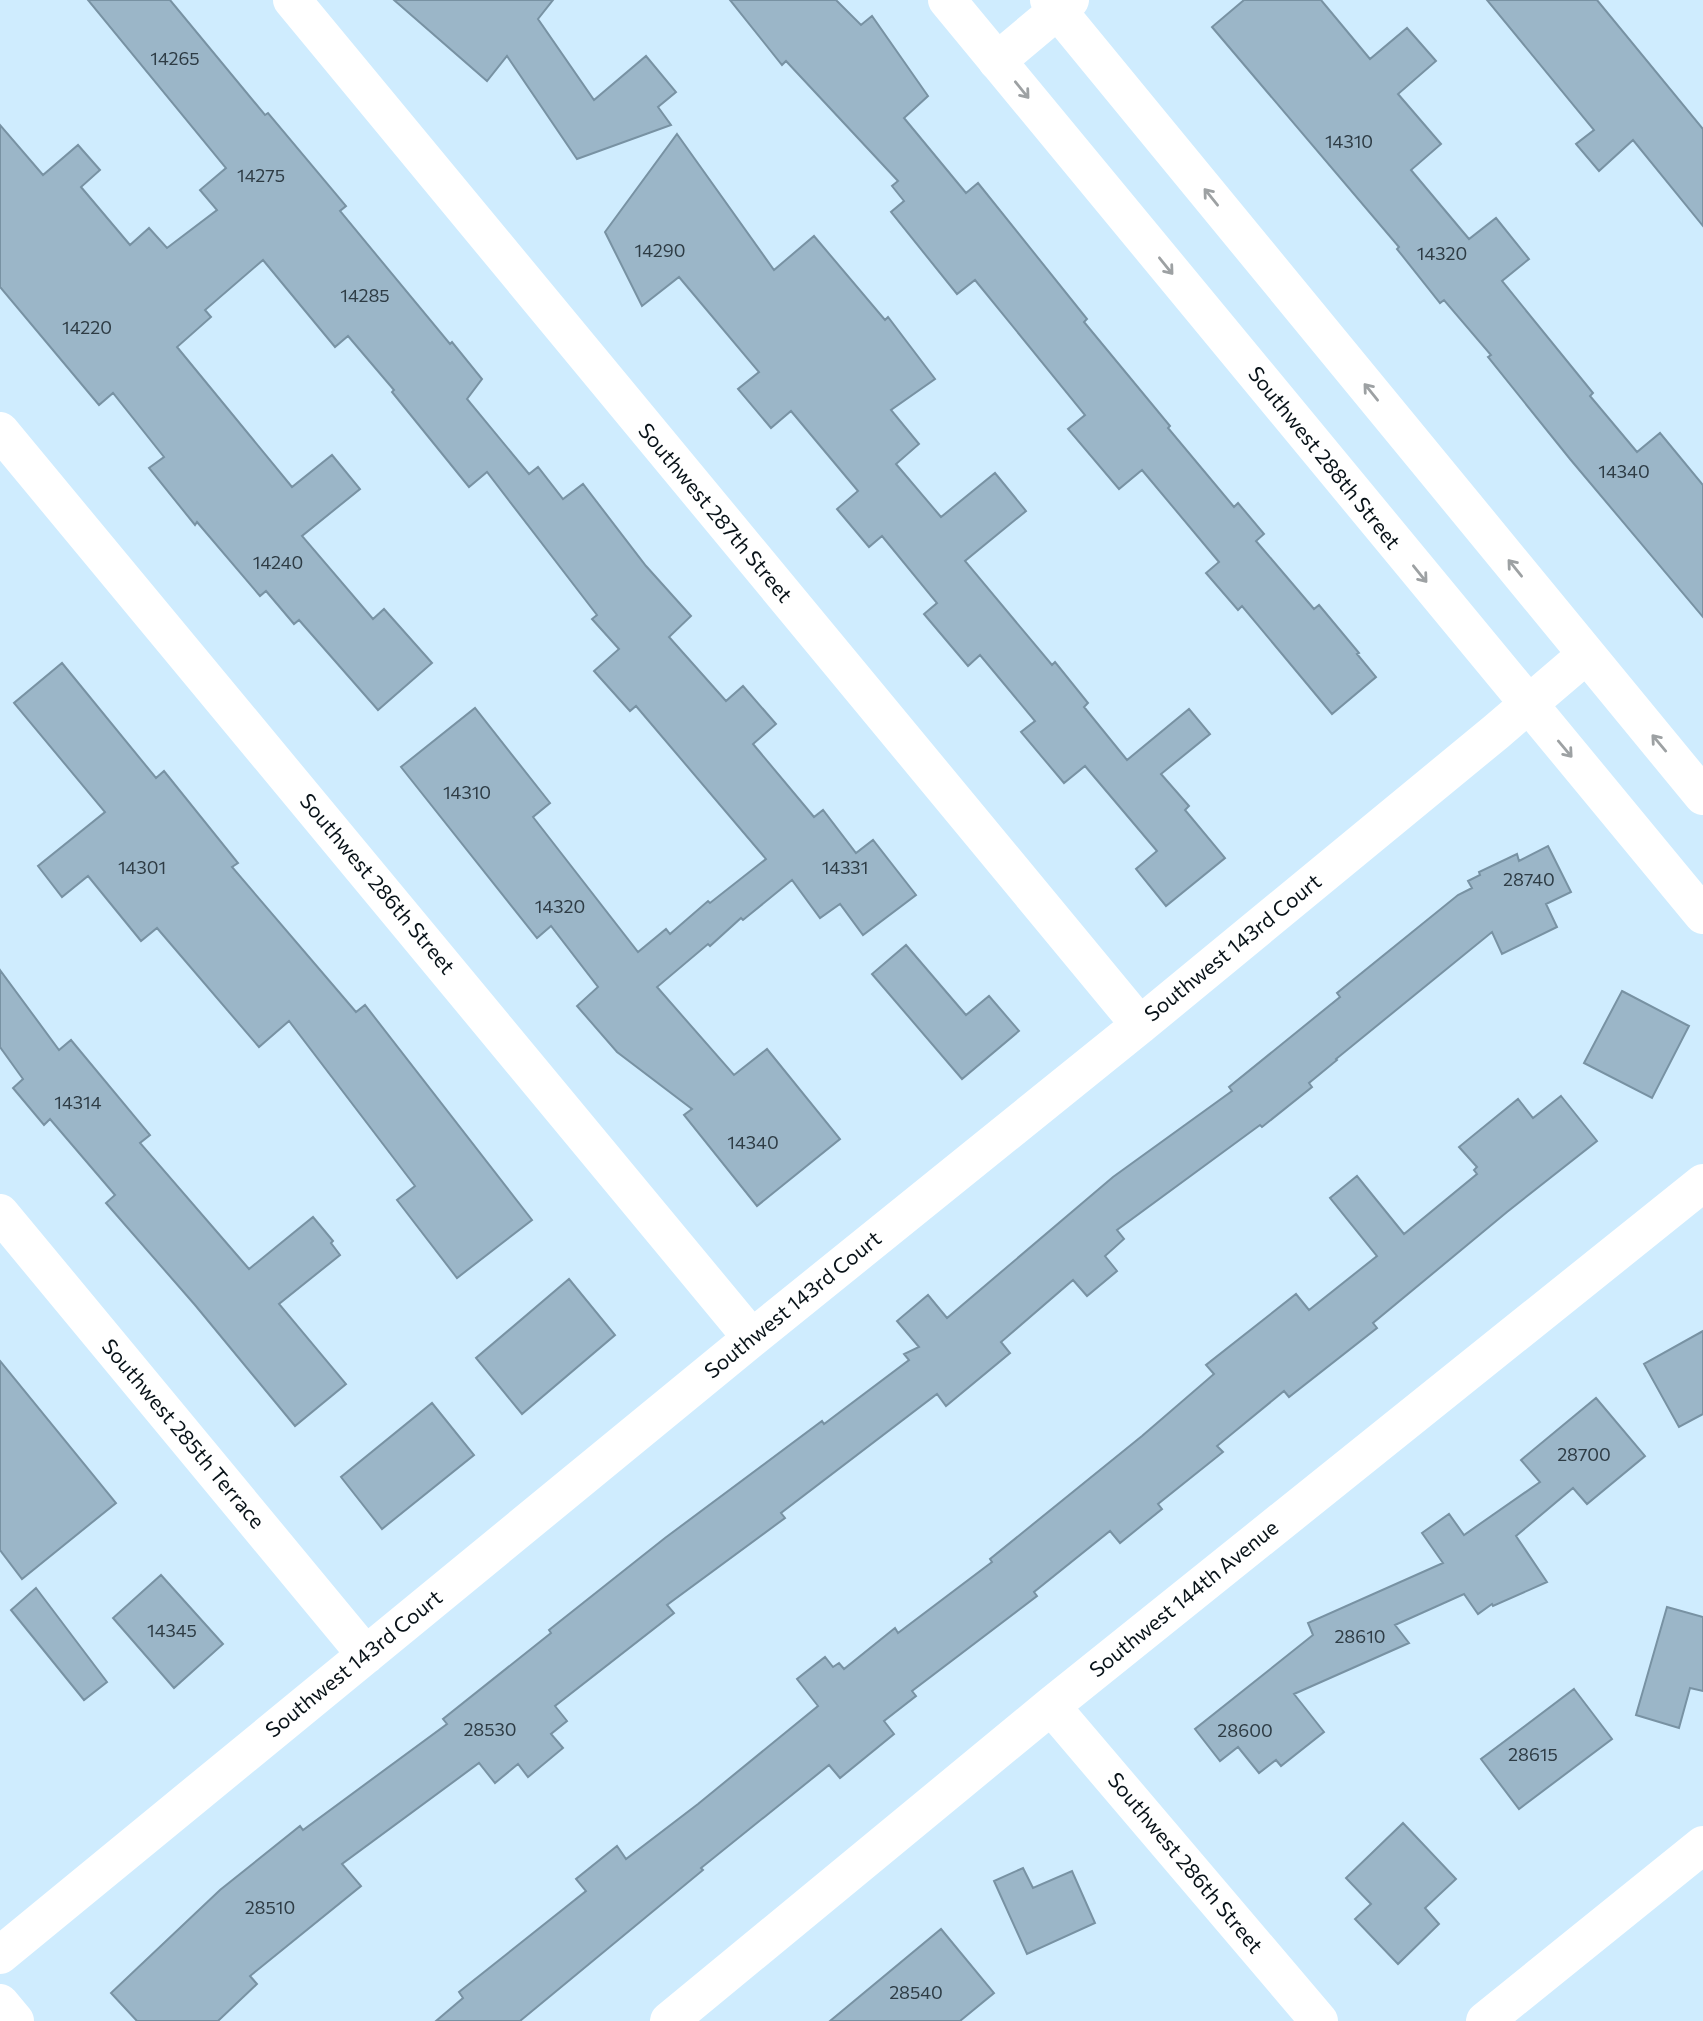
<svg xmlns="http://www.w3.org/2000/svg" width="1703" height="2021" font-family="Commissioner,sans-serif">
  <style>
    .building { fill: #9bb6c8; stroke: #7892a3; stroke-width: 2 }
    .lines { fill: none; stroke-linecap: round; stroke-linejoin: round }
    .minor { stroke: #fff; stroke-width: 38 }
    .major { stroke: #fff; stroke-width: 38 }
    .oneway { stroke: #9da1a3 }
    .labels { text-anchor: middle; stroke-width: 6; stroke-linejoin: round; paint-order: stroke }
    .number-label { font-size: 18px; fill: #2e3c45 }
    .street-label { font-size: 21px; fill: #091319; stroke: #fff }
  </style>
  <rect width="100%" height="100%" fill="#cfecfe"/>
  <path class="building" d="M 88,0 L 170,0 L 265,115 L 268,113 L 346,206 L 340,211 L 450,344 L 452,342 L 482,379 L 467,399 L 529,474 L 538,467 L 563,499 L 583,484 L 646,566 L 691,616 L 669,637 L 726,701 L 743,686 L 776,724 L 753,744 L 814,817 L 823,810 L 856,853 L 873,840 L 916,895 L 863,935 L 840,904 L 820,918 L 792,880 L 743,920 L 741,918 L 710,946 L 708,944 L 657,987 L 734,1075 L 767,1049 L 840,1139 L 757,1206 L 684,1115 L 692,1109 L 617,1052 L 577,1006 L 598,987 L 551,926 L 537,938 L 401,767 L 475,708 L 550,803 L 533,817 L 638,952 L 666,929 L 670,934 L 708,901 L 710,903 L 766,859 L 636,706 L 630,711 L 594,671 L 619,649 L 592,619 L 597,615 L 487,472 L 469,487 L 392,392 L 394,390 L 348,336 L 335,347 L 263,260 L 205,310 L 211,317 L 177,347 L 292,487 L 332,455 L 360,489 L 302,536 L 373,619 L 384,609 L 432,663 L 378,710 L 299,620 L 294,624 L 266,591 L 260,596 L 197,522 L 195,525 L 149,468 L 164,457 L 113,393 L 99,405 L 0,287 L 0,125 L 43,175 L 78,145 L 100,170 L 81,187 L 130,245 L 149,228 L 167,248 L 217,210 L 200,190 L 226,168 Z
    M 394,0 L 553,0 L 538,19 L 594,100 L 646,56 L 676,92 L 658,107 L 671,125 L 577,159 L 507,56 L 487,81 Z
    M 730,0 L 836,0 L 861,25 L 872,16 L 928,96 L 904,118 L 966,193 L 978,183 L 1087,319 L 1084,322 L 1170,426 L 1168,428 L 1234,507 L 1238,503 L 1264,534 L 1256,541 L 1314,609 L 1319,605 L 1359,653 L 1357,654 L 1376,677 L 1332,714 L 1242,606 L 1238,610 L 1206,573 L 1219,562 L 1142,470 L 1119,489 L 1068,429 L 1085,415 L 975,280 L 957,294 L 891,212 L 904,201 L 892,186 L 898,181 L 786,61 L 782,65 Z
    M 1244,0 L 1321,0 L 1370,59 L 1407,28 L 1436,61 L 1398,94 L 1441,144 L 1411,170 L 1469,239 L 1496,218 L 1529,259 L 1502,281 L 1593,393 L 1590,396 L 1637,452 L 1660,433 L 1703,485 L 1703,617 L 1570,459 L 1488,357 L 1491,355 L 1444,300 L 1440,303 L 1397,249 L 1399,247 L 1212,27 Z
    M 1487,0 L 1597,0 L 1703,129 L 1703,226 L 1633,140 L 1599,171 L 1576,144 L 1594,130 Z
    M 677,134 L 774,270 L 814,236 L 885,320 L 888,317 L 935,379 L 891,410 L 919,444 L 896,464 L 941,517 L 995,473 L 1026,511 L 965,561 L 1052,665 L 1055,662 L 1088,703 L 1084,707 L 1127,760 L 1189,709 L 1210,734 L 1161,774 L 1189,806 L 1185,810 L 1225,858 L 1166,906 L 1136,869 L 1157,851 L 1085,766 L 1064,783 L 1021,732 L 1035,721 L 980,655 L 968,666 L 924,614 L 937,603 L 882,536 L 869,547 L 837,509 L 858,491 L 791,411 L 771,428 L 738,389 L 759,372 L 679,277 L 642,306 L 605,232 Z
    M 62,663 L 156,778 L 164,771 L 238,863 L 232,867 L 356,1012 L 365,1005 L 532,1220 L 457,1278 L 397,1200 L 415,1186 L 289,1021 L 259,1047 L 157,928 L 141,941 L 88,876 L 62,897 L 38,866 L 105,812 L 14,703 Z
    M 1548,846 L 1571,892 L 1546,904 L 1557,927 L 1502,954 L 1492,932 L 1336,1059 L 1337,1060 L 1309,1083 L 1312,1087 L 1262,1127 L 1260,1125 L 1117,1230 L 1124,1239 L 1105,1256 L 1117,1271 L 1087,1296 L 1073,1280 L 1001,1342 L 1010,1353 L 946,1406 L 937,1394 L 781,1513 L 785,1518 L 667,1605 L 674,1613 L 555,1706 L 567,1721 L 551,1734 L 563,1748 L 528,1777 L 518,1764 L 495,1783 L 479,1763 L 342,1864 L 361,1886 L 250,1976 L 257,1984 L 218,2021 L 137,2021 L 111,1993 L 220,1890 L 300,1826 L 303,1830 L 447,1724 L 443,1719 L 551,1633 L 549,1630 L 665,1538 L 822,1421 L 824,1424 L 909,1360 L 904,1354 L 919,1347 L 897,1321 L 928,1295 L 947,1318 L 1113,1177 L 1232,1091 L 1229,1087 L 1340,997 L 1337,993 L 1458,895 L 1472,888 L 1468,881 L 1480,875 L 1479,872 L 1517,854 L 1519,861 Z
    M 906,945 L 966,1015 L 989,996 L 1019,1031 L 962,1079 L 872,974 Z
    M 0,970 L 59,1050 L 71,1040 L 150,1135 L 140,1143 L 249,1269 L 313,1217 L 333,1241 L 331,1243 L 340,1255 L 279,1304 L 346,1384 L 295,1426 L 195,1305 L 106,1203 L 115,1195 L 50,1119 L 44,1125 L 13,1088 L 23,1079 L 0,1047 Z
    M 1622,991 L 1689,1026 L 1652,1098 L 1584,1063 Z
    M 1561,1096 L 1597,1141 L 1507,1212 L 1373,1323 L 1377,1328 L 1289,1397 L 1284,1391 L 1217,1446 L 1223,1452 L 1158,1504 L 1162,1509 L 1120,1543 L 1110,1531 L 1034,1592 L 1037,1596 L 912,1691 L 916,1696 L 884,1721 L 894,1734 L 840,1778 L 829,1765 L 701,1868 L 703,1870 L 520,2021 L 436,2021 L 463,1998 L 459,1992 L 586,1891 L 576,1879 L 617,1846 L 626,1859 L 698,1804 L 818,1706 L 797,1679 L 825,1657 L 833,1667 L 839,1663 L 844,1669 L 895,1628 L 898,1633 L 992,1562 L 990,1559 L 1142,1436 L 1214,1374 L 1206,1365 L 1296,1294 L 1309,1310 L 1377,1256 L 1330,1198 L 1357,1176 L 1404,1234 L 1477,1174 L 1474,1170 L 1477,1167 L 1459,1147 L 1518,1099 L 1533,1118 Z
    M 569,1279 L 615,1335 L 522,1414 L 476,1358 Z
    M 1703,1331 L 1703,1414 L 1679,1427 L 1644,1364 Z
    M 0,1361 L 116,1503 L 22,1579 L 0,1550 Z
    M 1596,1398 L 1645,1456 L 1587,1504 L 1573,1488 L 1516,1536 L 1547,1582 L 1493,1606 L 1492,1604 L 1478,1614 L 1464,1594 L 1395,1625 L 1409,1643 L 1294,1694 L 1324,1732 L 1281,1766 L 1276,1760 L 1259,1773 L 1238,1747 L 1220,1761 L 1195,1729 L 1313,1635 L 1308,1623 L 1443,1563 L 1422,1533 L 1449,1514 L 1464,1535 L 1540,1482 L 1521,1460 Z
    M 432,1403 L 474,1455 L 382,1529 L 341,1477 Z
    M 161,1575 L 223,1644 L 174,1688 L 113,1618 Z
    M 36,1588 L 107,1682 L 84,1700 L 11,1610 Z
    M 1667,1607 L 1703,1617 L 1703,1691 L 1690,1688 L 1679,1728 L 1636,1715 Z
    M 1574,1689 L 1612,1739 L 1519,1809 L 1481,1759 Z
    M 1403,1823 L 1456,1879 L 1425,1908 L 1439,1924 L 1398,1964 L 1355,1919 L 1371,1904 L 1346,1878 Z
    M 1023,1868 L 1033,1888 L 1072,1871 L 1095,1923 L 1027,1954 L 994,1881 Z
    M 941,1929 L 994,1993 L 960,2021 L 830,2021 Z"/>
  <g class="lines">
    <path class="minor" d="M 292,0 L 1140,1025
      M 997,61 L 1070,0
      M 0,431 L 752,1338
      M 0,1213 L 366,1655
      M 1051,1706 L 1319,2021
      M 0,1955 L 752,1338 L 1140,1025 L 1496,732 L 1586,655
      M 0,2003 L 15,2021
      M 669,2021 L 1051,1706 L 1703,1183
      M 1485,2021 L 1703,1845"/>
    <path class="major" d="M 947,0 L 1703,915
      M 1049,0 L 1703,796"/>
  </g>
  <defs><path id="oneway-shaft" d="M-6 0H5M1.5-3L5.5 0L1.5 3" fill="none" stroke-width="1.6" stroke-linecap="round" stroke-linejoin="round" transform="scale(1.75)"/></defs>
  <g class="oneway">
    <use href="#oneway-shaft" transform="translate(1022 90) rotate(51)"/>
    <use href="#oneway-shaft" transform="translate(1211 197) rotate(-129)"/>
    <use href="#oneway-shaft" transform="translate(1166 266) rotate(51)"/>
    <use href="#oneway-shaft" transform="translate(1371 392) rotate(-129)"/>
    <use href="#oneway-shaft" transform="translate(1515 568) rotate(-129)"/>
    <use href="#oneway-shaft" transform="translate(1420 574) rotate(51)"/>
    <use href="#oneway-shaft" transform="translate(1659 743) rotate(-130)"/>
    <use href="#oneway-shaft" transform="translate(1565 749) rotate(50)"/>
  </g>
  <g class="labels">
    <g class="number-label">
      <text x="175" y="65">14265</text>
      <text x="1349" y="148">14310</text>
      <text x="261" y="182">14275</text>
      <text x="660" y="257">14290</text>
      <text x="1442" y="260">14320</text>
      <text x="365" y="302">14285</text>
      <text x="87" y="334">14220</text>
      <text x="1624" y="478">14340</text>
      <text x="278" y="569">14240</text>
      <text x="467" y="799">14310</text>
      <text x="142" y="874">14301</text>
      <text x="845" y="874">14331</text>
      <text x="1529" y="886">28740</text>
      <text x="560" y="913">14320</text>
      <text x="78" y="1109">14314</text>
      <text x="753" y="1149">14340</text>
      <text x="1584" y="1461">28700</text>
      <text x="172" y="1637">14345</text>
      <text x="1360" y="1643">28610</text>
      <text x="490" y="1736">28530</text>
      <text x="1245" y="1737">28600</text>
      <text x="1533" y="1761">28615</text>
      <text x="270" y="1914">28510</text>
      <text x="916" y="1999">28540</text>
    </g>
    <g class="street-label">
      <text transform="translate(1324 458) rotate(51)" y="7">Southwest 288th Street</text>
      <text transform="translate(715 513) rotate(50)" y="7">Southwest 287th Street</text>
      <text transform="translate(377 884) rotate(50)" y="7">Southwest 286th Street</text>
      <text transform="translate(1233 948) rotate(-39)" y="7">Southwest 143rd Court</text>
      <text transform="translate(793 1305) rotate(-39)" y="7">Southwest 143rd Court</text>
      <text transform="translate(183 1434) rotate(50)" y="7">Southwest 285th Terrace</text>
      <text transform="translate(1184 1599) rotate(-39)" y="7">Southwest 144th Avenue</text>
      <text transform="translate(354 1664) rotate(-39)" y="7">Southwest 143rd Court</text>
      <text transform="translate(1185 1863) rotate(50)" y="7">Southwest 286th Street</text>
    </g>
  </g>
</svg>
